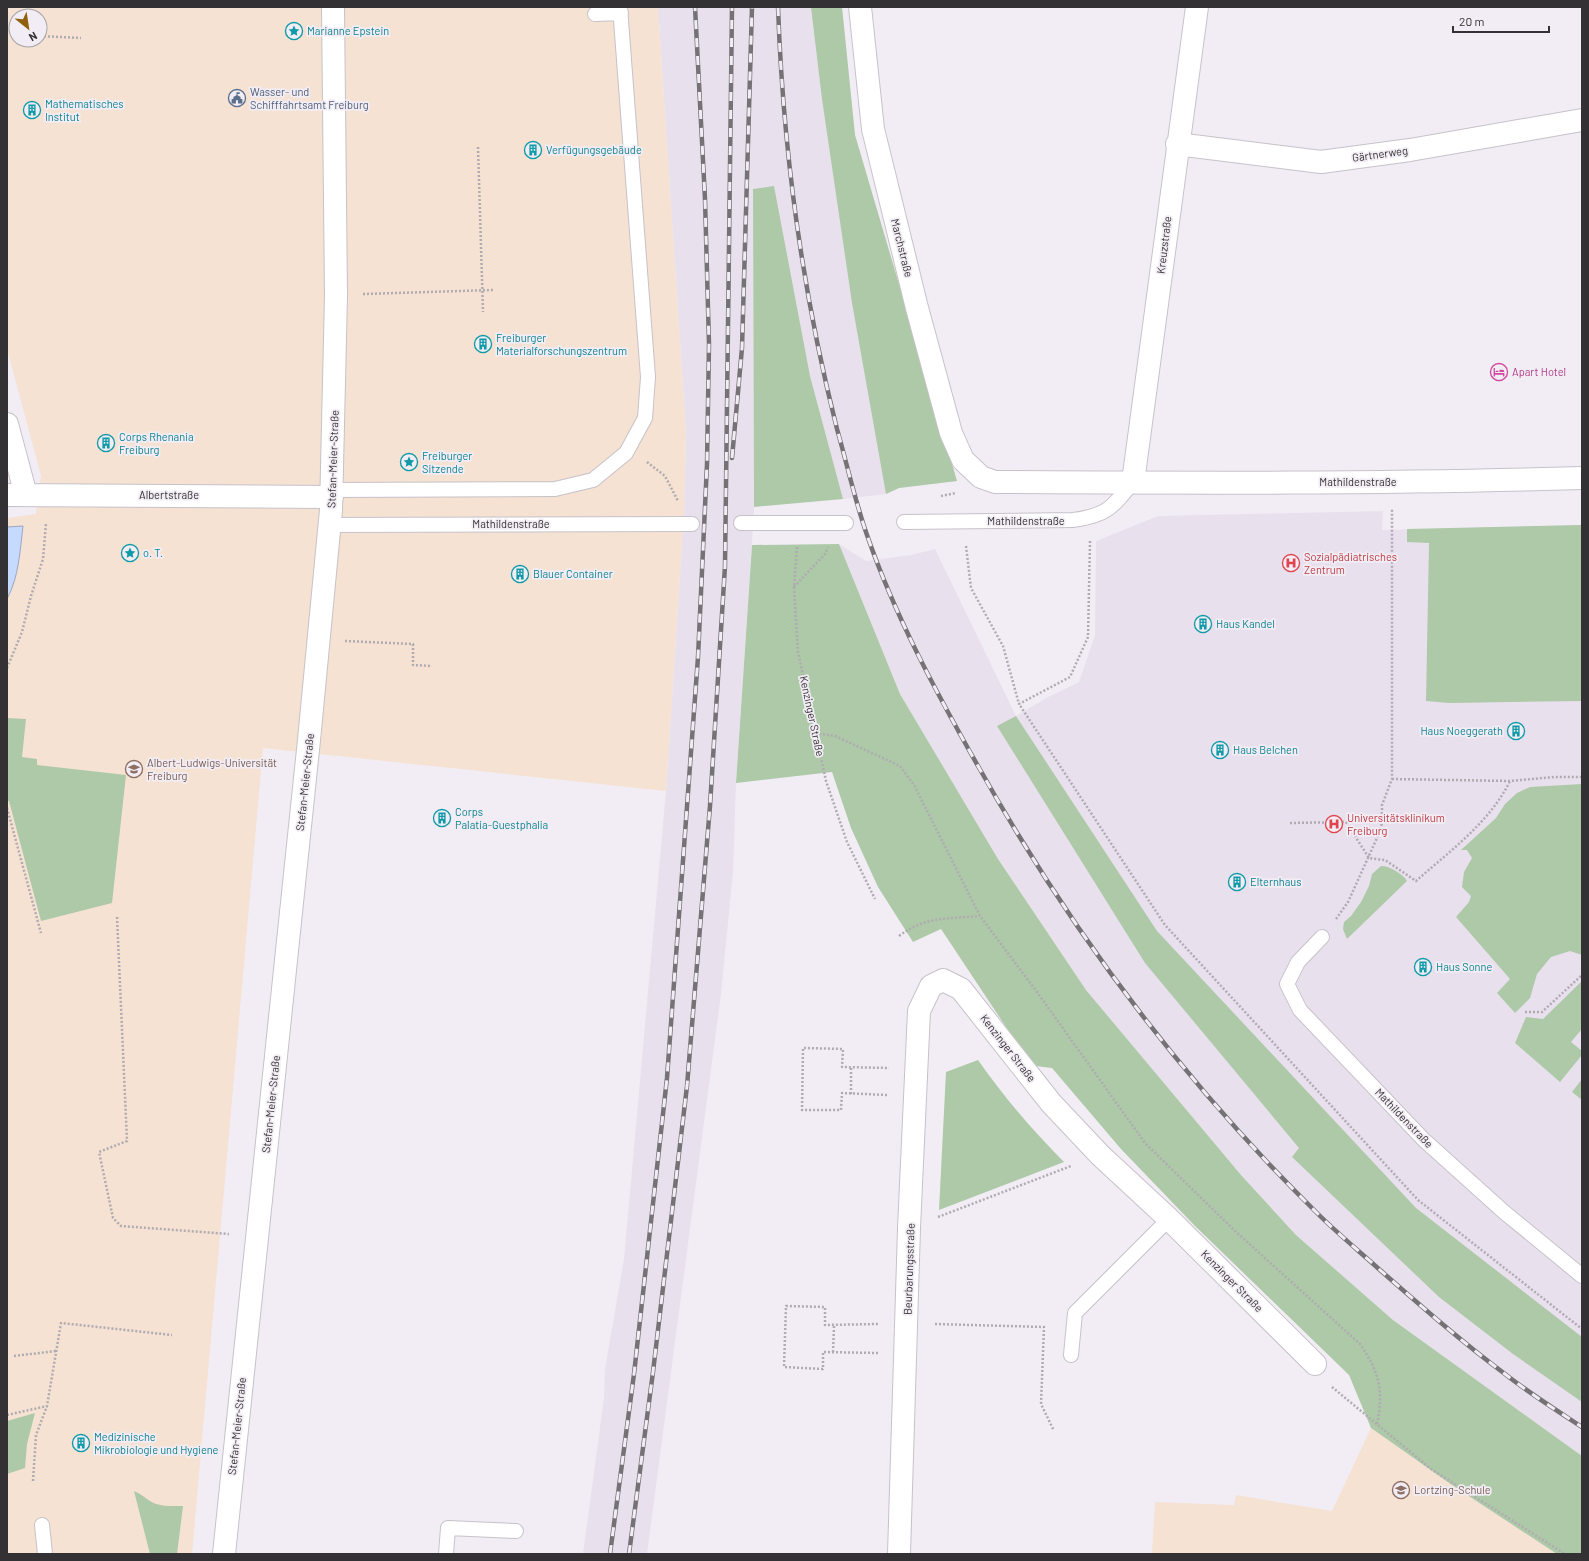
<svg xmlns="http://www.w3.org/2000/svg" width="1589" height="1561" font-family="Barlow,sans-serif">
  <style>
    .built { fill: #e9e0ee }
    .education { fill: #f5e2d2; fill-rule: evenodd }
    .green { fill: #adc9a7 }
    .water { fill: #c6d9fe; stroke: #9aa7c1 }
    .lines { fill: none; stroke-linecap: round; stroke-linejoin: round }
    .service-casing { stroke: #c7c2c9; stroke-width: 16 }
    .minor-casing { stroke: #c7c2c9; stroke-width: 24 }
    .secondary-casing { stroke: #c7c2c9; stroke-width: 24 }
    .path { stroke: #afabb1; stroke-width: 2.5; stroke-dasharray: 2 2; stroke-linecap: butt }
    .service { stroke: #fff; stroke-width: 14 }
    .minor { stroke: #fff; stroke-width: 22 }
    .secondary { stroke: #fff; stroke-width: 22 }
    .rail-casing { stroke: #757276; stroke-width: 4.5 }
    .rail { stroke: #f2edf5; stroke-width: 3; stroke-dasharray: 9; stroke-linecap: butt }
    .labels { text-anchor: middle; stroke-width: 3.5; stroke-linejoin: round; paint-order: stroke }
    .culture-label { font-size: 11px; fill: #0d838f; stroke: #f2edf5; text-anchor: start }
    .service-label { font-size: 11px; fill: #4e5e75; stroke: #f2edf5; text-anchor: start }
    .street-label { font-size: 11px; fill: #333133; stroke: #f2edf5 }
    .hotel-label { font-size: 11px; fill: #b23c85; stroke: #f2edf5; text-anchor: start }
    .health-label { font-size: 11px; fill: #be3a42; stroke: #f2edf5; text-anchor: start }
    .education-label { font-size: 11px; fill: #785e54; stroke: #f2edf5; text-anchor: start }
  </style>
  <rect width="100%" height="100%" fill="#f2edf5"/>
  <path class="built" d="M 658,7 L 842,7 L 855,135 L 957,481 L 899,488 L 886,494 L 843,499 L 810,376 L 753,189 L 754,512 L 736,783 L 733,872 L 721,994 L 647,1554 L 583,1554 L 604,1398 L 605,1369 L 624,1259 L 666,791 L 684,513 L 686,433 Z
    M 1383,511 L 1382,530 L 1582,525 L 1582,1456 L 1393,1320 L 1296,1235 L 1241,1175 L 1086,990 L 998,859 L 900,694 L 839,544 L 866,561 L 911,555 L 935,549 L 1016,716 L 1048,697 L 1079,682 L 1095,635 L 1096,541 L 1158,516 Z"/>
  <path class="education" d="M 7,7 L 658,7 L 686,433 L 684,513 L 666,791 L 263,748 L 192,1554 L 7,1554 L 7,518 L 36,514 L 41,476 L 7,349 ZM 16,16 L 40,16 L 40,40 L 16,40 Z
    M 1371,1428 L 1452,1485 L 1557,1554 L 1152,1554 L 1155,1502 L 1234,1505 L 1236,1495 L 1332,1511 Z"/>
  <path class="green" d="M 811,7 L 842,7 L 855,135 L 957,481 L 899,488 L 886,494 L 852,303 L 822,99 Z
    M 774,186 L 810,376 L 843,499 L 754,507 L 753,189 Z
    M 1582,525 L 1582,701 L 1449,703 L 1426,701 L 1429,543 L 1407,542 L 1407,529 Z
    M 839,544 L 900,694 L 998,859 L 1086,990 L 1241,1175 L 1296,1235 L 1393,1320 L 1582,1456 L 1582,1554 L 1557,1554 L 1452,1485 L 1371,1428 L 1349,1375 L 1195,1226 L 1121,1149 L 1052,1068 L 1036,1066 L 1008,1030 L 941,929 L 913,942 L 878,887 L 851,828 L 832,772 L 736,783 L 752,545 Z
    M 1016,716 L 1157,931 L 1416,1208 L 1582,1337 L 1582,1402 L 1513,1354 L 1439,1297 L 1292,1157 L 1299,1148 L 1145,963 L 997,726 Z
    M 7,718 L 26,719 L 22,757 L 37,759 L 37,765 L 126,775 L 112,903 L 41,921 L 9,801 L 7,801 Z
    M 1582,784 L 1582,955 L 1570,951 L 1551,957 L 1537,974 L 1530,998 L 1515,1013 L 1497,993 L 1510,979 L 1456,917 L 1469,902 L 1471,896 L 1462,887 L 1464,872 L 1472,858 L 1467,850 L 1461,850 L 1496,818 L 1505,804 L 1517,793 L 1530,787 Z
    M 1381,866 C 1390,866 1403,874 1407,881 L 1347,939 L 1343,929 L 1344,922 L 1351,916 L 1361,902 L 1369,886 L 1372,874 Z
    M 1582,981 L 1582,1029 L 1571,1042 L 1582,1051 L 1582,1055 L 1560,1082 L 1515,1043 L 1526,1017 L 1543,1019 Z
    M 978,1060 C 1004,1097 1032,1130 1064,1162 L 939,1210 L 946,1072 Z
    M 1582,1079 L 1582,1100 L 1572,1092 Z
    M 35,1413 L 27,1444 L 25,1468 L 7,1474 L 7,1421 Z
    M 134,1491 C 141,1494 144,1497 150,1501 C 159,1507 173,1506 183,1506 L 177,1554 L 150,1554 Z"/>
  <path class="water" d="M 23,526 C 20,550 19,577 7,599 L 7,527 Z"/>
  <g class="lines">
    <g class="service-casing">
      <path id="service" d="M 595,14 L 621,13
        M 332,490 L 555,489 L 593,480 L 626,453 L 645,418 L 648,377 L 620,7
        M 904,522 L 1073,520 C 1106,516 1113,507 1133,482
        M 741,523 L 846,523
        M 330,525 L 692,524
        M 1322,937 L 1298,962 L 1287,984 L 1300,1010 L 1424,1140 L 1504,1212 L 1582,1276
        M 1071,1355 L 1075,1313 L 1169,1219
        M 42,1525 L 45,1554
        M 446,1554 L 448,1528 L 516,1531"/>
    </g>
    <g class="minor-casing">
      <path id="minor" d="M 860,7 L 873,129 L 917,308 L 951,433 L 963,460 L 981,477 L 995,482 C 1191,483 1386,484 1582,478
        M 1177,144 L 1321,162 L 1410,150 L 1582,120
        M 7,424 L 26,495
        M 1133,482 L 1197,7
        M 7,495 L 332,497
        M 899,1554 L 909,1228 L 919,1011 L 931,986 L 943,980 L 961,989 L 1051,1103 L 1100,1155 L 1169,1219 L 1315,1364"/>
    </g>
    <g class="secondary-casing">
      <path id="secondary" d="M 224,1554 L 309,740 L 331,510 L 336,296 L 333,7"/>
    </g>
    <path class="path" d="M 40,36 L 81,38
      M 478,147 L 483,312
      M 363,294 L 493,290
      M 647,462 L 665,476 L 678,501
      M 941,496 L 956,493
      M 1090,541 L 1088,637 L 1070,677 L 1019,704 L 1165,925 L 1418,1200 L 1582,1329
      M 966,546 L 971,588 L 1003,646 L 1019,704
      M 797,547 L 794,588 L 798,652 L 826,781 L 847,842 L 875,899
      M 794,587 L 825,554 L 828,547
      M 345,641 L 413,644 L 413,665 L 432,666
      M 7,668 L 22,632 L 31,596 L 43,559 L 46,523
      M 815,733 L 835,736 L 900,766 L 914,785 L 980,916 L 1037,992 L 1145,1143 L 1234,1230 L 1360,1344 C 1379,1371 1384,1391 1377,1424
      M 1392,779 L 1510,781 L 1554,777 L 1582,777
      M 7,808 L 41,933
      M 1290,823 L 1346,822 L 1369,858 L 1385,860 L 1416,881 C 1450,851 1490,822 1510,781
      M 117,917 L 127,1141 L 99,1152 L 113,1218 L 121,1226 L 229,1234
      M 1336,919 L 1348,902 L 1377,838 L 1382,823 L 1382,805 L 1392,779 L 1392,509
      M 899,936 C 926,916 948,919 980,916
      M 1525,1012 L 1542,1012 L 1582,975
      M 851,1094 L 851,1067
      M 887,1095 L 842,1093 L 841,1110 L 802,1110 L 803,1048 L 843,1049 L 842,1067 L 889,1068
      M 938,1217 L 1071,1166
      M 935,1324 L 1044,1327 L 1041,1404 L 1054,1431
      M 833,1352 L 834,1326
      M 878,1353 L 823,1352 L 823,1369 L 784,1367 L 786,1306 L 825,1307 L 825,1325 L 878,1324
      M 14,1356 L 56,1351
      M 1332,1387 L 1431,1469 L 1565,1554
      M 7,1415 L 47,1406
      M 33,1481 L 36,1435 L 47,1406 L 61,1323 L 172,1335"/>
    <use href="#service" class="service"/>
    <use href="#minor" class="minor"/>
    <use href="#secondary" class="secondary"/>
    <g class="rail-casing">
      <path id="rail" d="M 778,7 C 783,149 802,291 837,429 C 847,464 855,501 867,535 C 895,616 936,692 978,766 C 1070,930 1183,1081 1317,1213 C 1337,1233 1359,1251 1380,1270 C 1421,1306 1462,1342 1505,1374 C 1529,1393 1556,1410 1582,1427
        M 732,458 L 742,348 L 752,7
        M 610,1554 L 634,1374 L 667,1078 L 698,657 L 707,464 L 709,344 L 705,199 L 695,7
        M 629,1554 L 653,1372 L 687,1086 L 710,806 L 725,566 L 732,7"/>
    </g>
    <use href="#rail" class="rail"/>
  </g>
  <defs>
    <g id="sight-ring" transform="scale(0.9)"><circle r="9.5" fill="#f2edf5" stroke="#0f9aa8" stroke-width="1.5"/><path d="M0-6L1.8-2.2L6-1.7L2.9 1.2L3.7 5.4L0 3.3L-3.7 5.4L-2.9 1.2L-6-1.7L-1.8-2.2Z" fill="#0f9aa8"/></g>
    <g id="civic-ring" transform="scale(0.9)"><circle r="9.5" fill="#f2edf5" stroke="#5c6f8a" stroke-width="1.5"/><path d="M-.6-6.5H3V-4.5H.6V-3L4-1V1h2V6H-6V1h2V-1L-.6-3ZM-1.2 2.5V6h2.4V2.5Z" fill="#5c6f8a"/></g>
    <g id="building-ring" transform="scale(0.9)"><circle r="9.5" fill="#f2edf5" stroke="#0f9aa8" stroke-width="1.5"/><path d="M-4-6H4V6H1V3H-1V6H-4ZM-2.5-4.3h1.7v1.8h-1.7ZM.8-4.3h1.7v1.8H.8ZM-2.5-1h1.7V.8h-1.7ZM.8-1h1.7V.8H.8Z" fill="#0f9aa8"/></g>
    <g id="hotel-ring" transform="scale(0.9)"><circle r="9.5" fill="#f2edf5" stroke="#d1479c" stroke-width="1.5"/><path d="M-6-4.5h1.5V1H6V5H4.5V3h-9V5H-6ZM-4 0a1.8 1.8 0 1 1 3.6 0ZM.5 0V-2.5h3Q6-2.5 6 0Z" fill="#d1479c"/></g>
    <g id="hospital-ring" transform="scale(0.9)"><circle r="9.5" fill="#f2edf5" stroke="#e0444e" stroke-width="1.5"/><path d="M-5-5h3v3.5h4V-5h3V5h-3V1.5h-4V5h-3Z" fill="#e0444e"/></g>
    <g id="university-ring" transform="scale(0.9)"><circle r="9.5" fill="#f2edf5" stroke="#8d6e63" stroke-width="1.5"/><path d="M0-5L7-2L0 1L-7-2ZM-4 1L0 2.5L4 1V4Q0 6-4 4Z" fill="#8d6e63"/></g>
    <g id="school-ring" transform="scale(0.9)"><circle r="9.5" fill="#f2edf5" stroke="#8d6e63" stroke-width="1.5"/><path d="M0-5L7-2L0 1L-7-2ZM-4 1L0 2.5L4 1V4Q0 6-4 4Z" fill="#8d6e63"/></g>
  </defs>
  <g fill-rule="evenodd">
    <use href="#sight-ring" x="294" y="31"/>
    <use href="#civic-ring" x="237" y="98"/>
    <use href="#building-ring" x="32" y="110"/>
    <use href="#building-ring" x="533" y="150"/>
    <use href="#building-ring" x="483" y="344"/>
    <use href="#hotel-ring" x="1499" y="372"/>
    <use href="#building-ring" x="106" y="443"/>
    <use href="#sight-ring" x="409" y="462"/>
    <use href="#sight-ring" x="130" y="553"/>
    <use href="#hospital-ring" x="1291" y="563"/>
    <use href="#building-ring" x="520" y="574"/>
    <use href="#building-ring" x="1203" y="624"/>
    <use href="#building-ring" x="1516" y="731"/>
    <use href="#building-ring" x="1220" y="750"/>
    <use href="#university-ring" x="134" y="769"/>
    <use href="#building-ring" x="442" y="818"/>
    <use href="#hospital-ring" x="1334" y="824"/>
    <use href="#building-ring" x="1237" y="882"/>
    <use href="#building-ring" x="1423" y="967"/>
    <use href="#building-ring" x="81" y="1443"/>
    <use href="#school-ring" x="1401" y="1490"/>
  </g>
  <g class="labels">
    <g class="culture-label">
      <text x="307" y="35">Marianne Epstein</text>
      <text x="45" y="108">Mathematisches<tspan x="45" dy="13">Institut</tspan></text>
      <text x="546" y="154">Verfügungsgebäude</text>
      <text x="496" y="342">Freiburger<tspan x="496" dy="13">Materialforschungszentrum</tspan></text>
      <text x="119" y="441">Corps Rhenania<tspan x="119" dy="13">Freiburg</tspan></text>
      <text x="422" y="460">Freiburger<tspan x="422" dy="13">Sitzende</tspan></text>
      <text x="143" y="557">o. T.</text>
      <text x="533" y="578">Blauer Container</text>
      <text x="1216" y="628">Haus Kandel</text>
      <text x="1503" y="735" text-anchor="end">Haus Noeggerath</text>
      <text x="1233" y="754">Haus Belchen</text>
      <text x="455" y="816">Corps<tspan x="455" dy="13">Palatia-Guestphalia</tspan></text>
      <text x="1250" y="886">Elternhaus</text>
      <text x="1436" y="971">Haus Sonne</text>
      <text x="94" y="1441">Medizinische<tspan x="94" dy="13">Mikrobiologie und Hygiene</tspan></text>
    </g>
    <g class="service-label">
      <text x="250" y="96">Wasser- und<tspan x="250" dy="13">Schifffahrtsamt Freiburg</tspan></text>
    </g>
    <g class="street-label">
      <text transform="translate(1380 154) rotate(-8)" y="4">Gärtnerweg</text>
      <text transform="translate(1164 245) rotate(-83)" y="4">Kreuzstraße</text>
      <text transform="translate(902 248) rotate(76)" y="4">Marchstraße</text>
      <text transform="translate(333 459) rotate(-88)" y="4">Stefan-Meier-Straße</text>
      <text x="1358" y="486">Mathildenstraße</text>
      <text x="169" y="499">Albertstraße</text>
      <text x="1026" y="525">Mathildenstraße</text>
      <text x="511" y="528">Mathildenstraße</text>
      <text transform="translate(812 716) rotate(78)" y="4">Kenzinger Straße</text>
      <text transform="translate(305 782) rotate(-84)" y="4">Stefan-Meier-Straße</text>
      <text transform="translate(1008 1048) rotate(52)" y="4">Kenzinger Straße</text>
      <text transform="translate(271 1104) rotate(-84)" y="4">Stefan-Meier-Straße</text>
      <text transform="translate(1404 1118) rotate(46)" y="4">Mathildenstraße</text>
      <text transform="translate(909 1269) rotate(-88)" y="4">Beurbarungsstraße</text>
      <text transform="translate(1232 1281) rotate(45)" y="4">Kenzinger Straße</text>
      <text transform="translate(237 1426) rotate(-84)" y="4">Stefan-Meier-Straße</text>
    </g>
    <g class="hotel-label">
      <text x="1512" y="376">Apart Hotel</text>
    </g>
    <g class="health-label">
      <text x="1304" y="561">Sozialpädiatrisches<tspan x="1304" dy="13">Zentrum</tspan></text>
      <text x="1347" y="822">Universitätsklinikum<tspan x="1347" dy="13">Freiburg</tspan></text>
    </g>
    <g class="education-label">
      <text x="147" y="767">Albert-Ludwigs-Universität<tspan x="147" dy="13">Freiburg</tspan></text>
      <text x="1414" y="1494">Lortzing-Schule</text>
    </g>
  </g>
  <rect width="1589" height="1561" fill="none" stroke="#333133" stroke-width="16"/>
  <g transform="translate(28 28) rotate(150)"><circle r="19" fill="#f2edf5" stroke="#a6a2a7"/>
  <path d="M0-3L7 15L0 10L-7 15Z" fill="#8f5f0b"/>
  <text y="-6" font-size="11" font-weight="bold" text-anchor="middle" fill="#333133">N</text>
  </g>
  <path d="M1453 26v6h96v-6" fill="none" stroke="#333133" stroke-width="2"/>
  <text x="1459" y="26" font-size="12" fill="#333133" stroke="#f2edf5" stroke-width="3" paint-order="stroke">20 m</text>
</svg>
